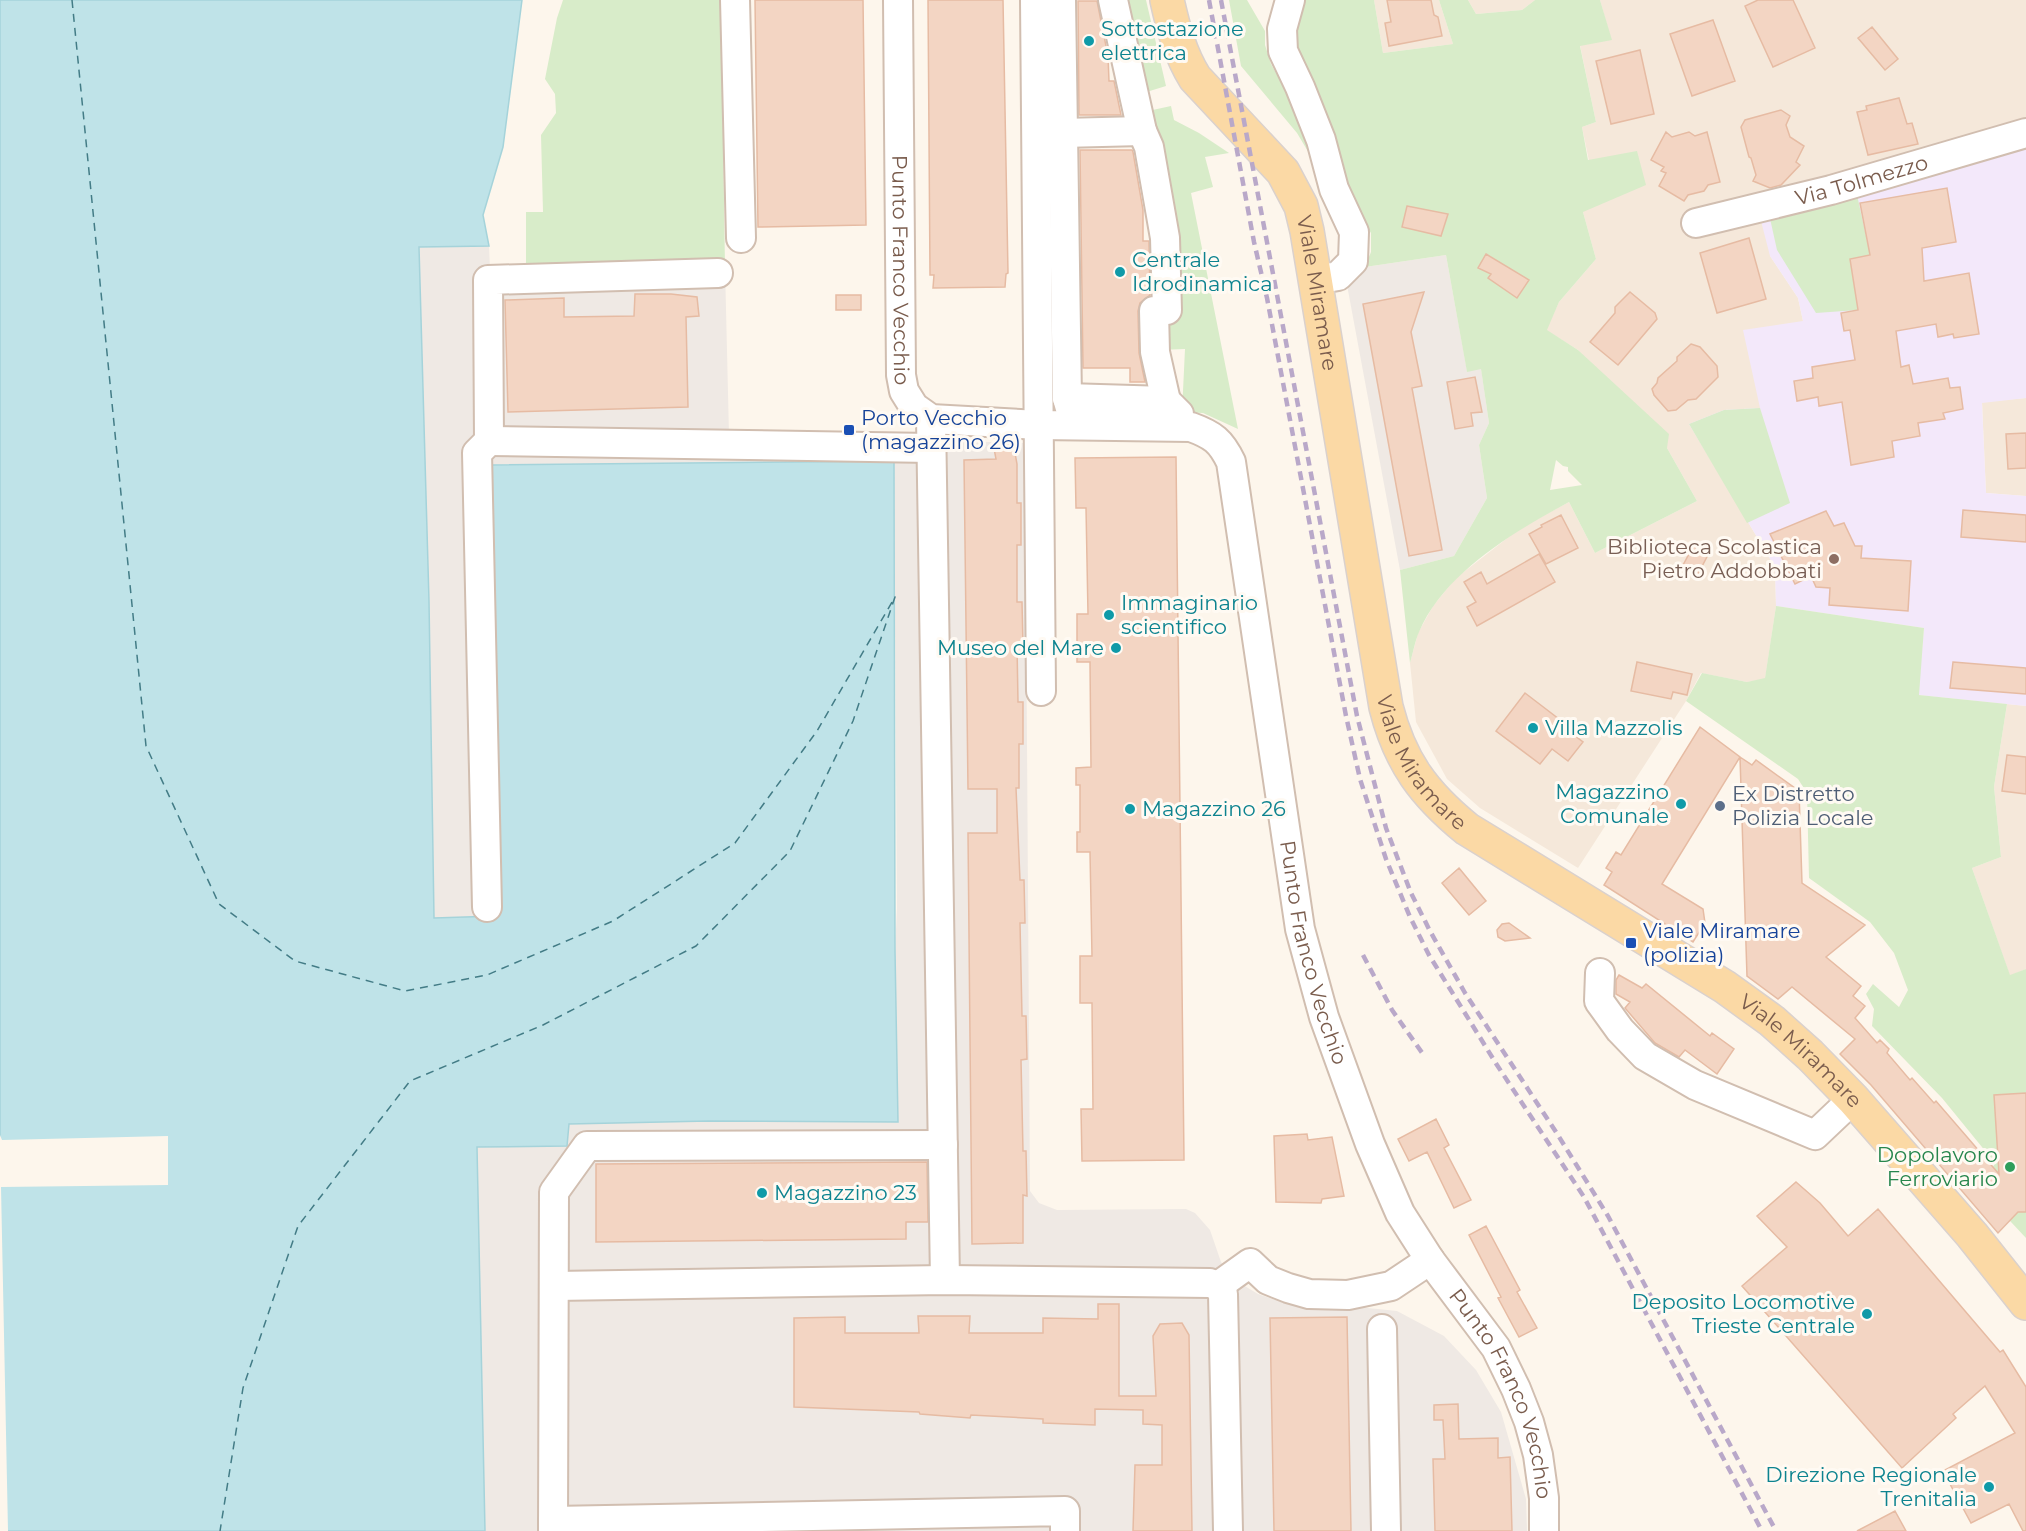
<svg xmlns="http://www.w3.org/2000/svg" width="2026" height="1531" font-family="Montserrat,sans-serif">
  <style>
    .residential { fill: #f5e8da }
    .industrial { fill: #efe9e4 }
    .education { fill: #f3e8fa }
    .green { fill: #d8ecc9; fill-rule: evenodd }
    .water { fill: #bfe3e8; stroke: #a5d3da; stroke-width: 1.5 }
    .pier { fill: #fdf6ec }
    .lines { fill: none; stroke-linecap: round; stroke-linejoin: round }
    .ferry { stroke: #437c86; stroke-width: 1.5; stroke-dasharray: 8 6; stroke-linecap: butt }
    .building { fill: #f3d5c3; stroke: #e6bba3; stroke-width: 1.5 }
    .minor-casing { stroke: #d1beb0; stroke-width: 32 }
    .major-casing { stroke: #dad1cd; stroke-width: 36 }
    .minor { stroke: #fff; stroke-width: 28 }
    .major { stroke: #fbd9a5; stroke-width: 33 }
    .rail { stroke: #b9a8c9; stroke-width: 4.5; stroke-dasharray: 9 6; stroke-linecap: butt }
    .culture-dot { fill: #0f9aa8; stroke: #fffaf3; stroke-width: 2 }
    .transit-dot { fill: #1a4fb4; stroke: #fffaf3; stroke-width: 2 }
    .education-dot { fill: #8d6e63; stroke: #fffaf3; stroke-width: 2 }
    .service-dot { fill: #5c6f8a; stroke: #fffaf3; stroke-width: 2 }
    .leisure-dot { fill: #2e9e5b; stroke: #fffaf3; stroke-width: 2 }
    .labels { text-anchor: middle; stroke-width: 6; stroke-linejoin: round; paint-order: stroke }
    .culture-label { font-size: 21px; fill: #0d838f; stroke: #fffaf3; text-anchor: start }
    .street-label { font-size: 21px; fill: #7a5c4d; stroke: #fffaf3 }
    .transit-label { font-size: 21px; fill: #164399; stroke: #fffaf3; text-anchor: start }
    .education-label { font-size: 21px; fill: #785e54; stroke: #fffaf3; text-anchor: end }
    .service-label { font-size: 21px; fill: #4e5e75; stroke: #fffaf3; text-anchor: start }
    .leisure-label { font-size: 21px; fill: #27864d; stroke: #fffaf3; text-anchor: end }
  </style>
  <rect width="100%" height="100%" fill="#fdf6ec"/>
  <path class="residential" d="M 1374,0 L 1439,0 L 1453,44 L 1383,53 Z
    M 1468,0 L 1535,0 L 1522,10 L 1476,14 Z
    M 1600,0 L 2026,0 L 2026,144 L 1770,256 L 1798,298 L 1803,321 L 1760,408 L 1724,410 L 1689,424 L 1775,567 L 1776,606 L 1765,679 L 1747,682 L 1701,673 L 1686,701 L 1578,868 L 1480,808 L 1447,779 L 1416,722 L 1410,663 L 1418,633 L 1433,606 L 1456,578 L 1519,529 L 1569,502 L 1595,553 L 1697,501 L 1667,448 L 1578,350 L 1546,330 L 1559,302 L 1596,259 L 1583,212 L 1589,161 L 1582,127 L 1596,122 L 1580,45 L 1611,39 Z
    M 2026,398 L 2026,496 L 1986,493 L 1982,402 Z
    M 2007,704 L 2026,706 L 2026,969 L 2010,976 L 1972,868 L 2001,857 L 1994,787 Z"/>
  <path class="industrial" d="M 489,246 L 490,269 L 725,267 L 729,435 L 1025,443 L 1030,1191 L 1039,1203 L 1057,1210 L 1186,1209 L 1195,1213 L 1210,1230 L 1221,1262 L 1238,1282 L 1258,1294 L 1290,1305 L 1348,1306 L 1397,1311 L 1444,1336 L 1476,1370 L 1501,1412 L 1526,1499 L 1527,1531 L 485,1531 L 476,1147 L 567,1146 L 569,1124 L 709,1121 L 895,951 L 897,908 L 894,461 L 483,465 L 497,916 L 434,918 L 429,601 L 419,247 Z
    M 1446,255 L 1467,371 L 1481,368 L 1489,423 L 1479,445 L 1487,498 L 1454,556 L 1400,570 L 1347,285 L 1360,277 L 1365,267 Z"/>
  <path class="education" d="M 2026,144 L 2026,398 L 1982,403 L 1986,493 L 2026,496 L 2026,706 L 1918,695 L 1924,628 L 1776,606 L 1775,567 L 1689,424 L 1724,410 L 1760,408 L 1743,330 L 1803,321 L 1798,298 L 1770,256 L 1760,217 Z"/>
  <path class="green" d="M 563,0 L 721,0 L 725,267 L 526,268 L 526,212 L 543,212 L 541,135 L 556,113 L 555,94 L 545,79 L 557,18 Z
    M 1120,0 L 1146,0 L 1166,86 L 1140,94 Z
    M 1229,0 L 1247,0 L 1265,31 L 1265,45 L 1271,64 L 1306,126 L 1319,170 L 1297,133 L 1241,66 Z
    M 1303,0 L 1374,0 L 1383,53 L 1453,44 L 1439,0 L 1468,0 L 1476,14 L 1522,10 L 1535,0 L 1600,0 L 1612,40 L 1580,46 L 1596,122 L 1582,127 L 1588,160 L 1637,151 L 1646,185 L 1583,212 L 1596,259 L 1559,302 L 1547,330 L 1578,350 L 1669,434 L 1667,448 L 1697,501 L 1595,553 L 1569,502 C 1514,532 1445,572 1419,632 C 1415,641 1413,653 1410,663 L 1400,570 L 1454,556 L 1487,498 L 1479,445 L 1489,423 L 1481,369 L 1467,372 L 1446,255 L 1365,267 L 1371,252 L 1371,233 L 1343,189 L 1292,34 ZM 1556,460 L 1563,466 L 1568,467 L 1568,471 L 1582,485 L 1550,490 Z
    M 1171,106 L 1174,120 L 1199,133 L 1229,153 L 1205,157 L 1213,187 L 1191,193 L 1238,429 L 1203,413 L 1182,412 L 1185,349 L 1159,350 L 1148,111 Z
    M 1856,190 L 1870,255 L 1850,259 L 1858,310 L 1816,313 L 1777,250 L 1769,214 Z
    M 1760,408 L 1790,503 L 1747,523 L 1689,424 L 1724,410 Z
    M 1776,606 L 1924,628 L 1919,695 L 2007,704 L 1994,787 L 2001,857 L 1972,868 L 2010,975 L 2026,969 L 2026,1238 L 1981,1190 L 1995,1163 L 1942,1098 L 1872,1026 L 1874,1009 L 1866,994 L 1873,984 L 1899,1007 L 1908,990 L 1894,953 L 1870,922 L 1809,878 L 1807,793 L 1798,779 L 1686,701 L 1702,673 L 1747,682 L 1765,678 Z"/>
  <path class="water" d="M 0,0 L 522,0 L 503,147 L 483,215 L 489,246 L 419,247 L 429,601 L 434,918 L 496,916 L 483,465 L 894,461 L 895,951 L 898,1122 L 709,1121 L 569,1124 L 567,1146 L 477,1147 L 485,1531 L 0,1531 Z"/>
  <path class="pier" d="M 0,1135 L 2,1140 L 168,1136 L 168,1185 L 1,1187 L 8,1531 L 0,1531 Z"/>
  <g class="lines">
    <path class="ferry" d="M 72,0 L 146,746 L 219,904 L 295,961 L 405,991 L 487,975 L 613,921 L 735,843 L 817,731 L 895,597 L 853,721 L 790,851 L 696,946 L 543,1025 L 410,1081 L 298,1226 L 243,1388 L 220,1531"/>
  </g>
  <path class="building" d="M 755,0 L 863,0 L 866,225 L 758,227 Z
    M 928,0 L 1003,0 L 1008,273 L 1006,274 L 1005,287 L 933,288 L 934,275 L 930,275 Z
    M 1387,0 L 1431,0 L 1434,15 L 1438,17 L 1442,36 L 1389,46 L 1385,23 L 1391,22 Z
    M 1758,0 L 1793,0 L 1815,48 L 1773,67 L 1745,6 Z
    M 1078,1 L 1097,1 L 1108,56 L 1109,81 L 1114,81 L 1121,115 L 1079,115 Z
    M 1713,20 L 1735,81 L 1692,96 L 1670,34 Z
    M 1872,27 L 1898,59 L 1885,70 L 1858,38 Z
    M 1640,50 L 1654,114 L 1611,124 L 1596,61 Z
    M 1899,98 L 1907,124 L 1912,123 L 1918,144 L 1868,155 L 1857,112 L 1867,110 L 1866,106 Z
    M 1781,110 L 1790,116 L 1786,125 L 1790,137 L 1804,146 L 1796,162 L 1800,165 L 1781,185 L 1770,188 L 1753,181 L 1756,175 L 1751,158 L 1749,157 L 1741,127 L 1745,120 Z
    M 1666,132 L 1672,137 L 1689,132 L 1695,136 L 1707,132 L 1720,182 L 1708,185 L 1704,191 L 1688,195 L 1684,201 L 1659,186 L 1666,173 L 1661,171 L 1664,167 L 1651,160 Z
    M 1080,150 L 1132,150 L 1133,152 L 1143,210 L 1143,241 L 1149,241 L 1150,295 L 1140,303 L 1138,311 L 1139,353 L 1145,382 L 1130,382 L 1130,368 L 1083,368 Z
    M 1947,188 L 1956,242 L 1922,248 L 1924,281 L 1969,273 L 1979,334 L 1954,338 L 1953,334 L 1938,337 L 1936,324 L 1896,331 L 1901,367 L 1909,365 L 1913,384 L 1948,378 L 1950,388 L 1960,387 L 1963,409 L 1943,413 L 1945,419 L 1918,423 L 1920,436 L 1892,441 L 1894,457 L 1851,465 L 1842,402 L 1819,406 L 1818,397 L 1797,401 L 1794,381 L 1813,378 L 1812,367 L 1855,360 L 1850,330 L 1844,331 L 1841,313 L 1858,310 L 1850,259 L 1870,255 L 1860,203 Z
    M 1407,206 L 1448,214 L 1441,236 L 1402,227 Z
    M 1749,238 L 1766,299 L 1717,313 L 1700,253 Z
    M 1486,254 L 1529,280 L 1517,298 L 1488,278 L 1491,274 L 1478,268 Z
    M 1424,292 L 1411,332 L 1422,386 L 1412,388 L 1442,550 L 1409,556 L 1363,304 Z
    M 1630,292 L 1655,313 L 1657,319 L 1618,365 L 1590,342 L 1615,313 L 1615,307 Z
    M 635,294 L 671,294 L 697,297 L 699,316 L 686,317 L 688,407 L 508,412 L 505,300 L 564,298 L 564,317 L 634,316 Z
    M 836,295 L 861,295 L 861,310 L 836,310 Z
    M 1691,344 L 1700,347 L 1717,366 L 1718,377 L 1696,399 L 1688,400 L 1676,410 L 1668,411 L 1654,395 L 1652,389 L 1657,383 L 1658,378 L 1677,361 L 1677,357 Z
    M 1475,377 L 1482,412 L 1471,413 L 1473,426 L 1455,429 L 1447,382 Z
    M 2026,433 L 2026,468 L 2008,469 L 2006,434 Z
    M 1013,442 L 1017,464 L 1017,503 L 1021,503 L 1021,545 L 1017,545 L 1017,602 L 1022,602 L 1023,645 L 1017,645 L 1018,702 L 1023,702 L 1023,744 L 1019,744 L 1019,788 L 1016,788 L 1020,880 L 1024,880 L 1025,923 L 1020,923 L 1022,1016 L 1026,1016 L 1027,1059 L 1021,1060 L 1023,1151 L 1026,1151 L 1027,1196 L 1023,1195 L 1023,1243 L 972,1244 L 968,833 L 997,833 L 997,789 L 968,789 L 964,460 L 996,459 L 993,443 Z
    M 1176,457 L 1184,1160 L 1082,1161 L 1081,1109 L 1093,1109 L 1092,1003 L 1080,1003 L 1080,956 L 1092,956 L 1090,852 L 1077,852 L 1077,832 L 1080,832 L 1080,785 L 1076,785 L 1076,768 L 1091,767 L 1090,662 L 1077,662 L 1077,614 L 1088,614 L 1086,508 L 1076,508 L 1075,458 Z
    M 1963,510 L 2026,515 L 2026,542 L 1961,537 Z
    M 1826,511 L 1834,526 L 1844,523 L 1855,546 L 1862,546 L 1861,558 L 1911,561 L 1908,611 L 1829,605 L 1830,588 L 1816,587 L 1811,576 L 1795,584 L 1770,534 Z
    M 1561,515 L 1578,548 L 1546,564 L 1529,534 L 1542,527 L 1541,525 Z
    M 1696,541 L 1711,549 L 1697,576 L 1682,567 Z
    M 1539,554 L 1555,582 L 1477,626 L 1467,607 L 1476,602 L 1464,582 L 1481,572 L 1487,584 Z
    M 1637,662 L 1692,674 L 1687,695 L 1673,692 L 1671,699 L 1631,691 Z
    M 1953,662 L 2026,668 L 2026,694 L 1950,688 Z
    M 1525,693 L 1568,726 L 1566,729 L 1583,742 L 1568,761 L 1552,749 L 1540,764 L 1496,731 Z
    M 1700,727 L 1740,757 L 1662,884 L 1703,909 L 1705,923 L 1693,942 L 1604,885 L 1612,872 L 1606,868 L 1616,852 L 1621,855 Z
    M 2007,755 L 2026,757 L 2026,794 L 2002,791 Z
    M 1740,757 L 1752,765 L 1756,760 L 1799,791 L 1802,883 L 1865,925 L 1826,957 L 1861,986 L 1853,996 L 1865,1006 L 1855,1018 L 1877,1043 L 1880,1040 L 1889,1049 L 1887,1053 L 1910,1080 L 1912,1078 L 1934,1103 L 1936,1101 L 1999,1174 L 1994,1095 L 2026,1093 L 2026,1212 L 2018,1212 L 1998,1233 L 1871,1085 L 1840,1054 L 1855,1039 L 1792,987 L 1778,999 L 1747,976 Z
    M 1459,868 L 1486,901 L 1469,915 L 1442,883 Z
    M 1509,923 L 1530,938 L 1505,941 L 1498,937 L 1497,930 L 1502,924 Z
    M 1619,975 L 1642,988 L 1646,984 L 1710,1036 L 1712,1033 L 1734,1049 L 1717,1074 L 1685,1050 L 1679,1057 L 1655,1043 L 1625,1008 L 1630,1002 L 1616,994 L 1616,980 Z
    M 1436,1119 L 1449,1145 L 1444,1148 L 1471,1200 L 1454,1208 L 1427,1152 L 1409,1161 L 1398,1139 Z
    M 1307,1134 L 1308,1140 L 1332,1137 L 1344,1196 L 1322,1199 L 1321,1203 L 1276,1202 L 1274,1136 Z
    M 927,1162 L 928,1222 L 906,1222 L 906,1239 L 596,1242 L 596,1164 Z
    M 1796,1182 L 1820,1203 L 1848,1236 L 1878,1209 L 2000,1352 L 2003,1350 L 2026,1387 L 2026,1531 L 2023,1531 L 2009,1504 L 1971,1523 L 1943,1471 L 2015,1433 L 1985,1386 L 1953,1414 L 1956,1418 L 1902,1468 L 1742,1286 L 1787,1247 L 1757,1216 Z
    M 1486,1226 L 1520,1290 L 1517,1292 L 1537,1328 L 1519,1337 L 1498,1298 L 1501,1297 L 1469,1235 Z
    M 1098,1304 L 1119,1304 L 1119,1396 L 1156,1396 L 1153,1336 L 1160,1324 L 1182,1323 L 1189,1335 L 1192,1531 L 1133,1531 L 1135,1465 L 1162,1465 L 1162,1425 L 1143,1424 L 1143,1410 L 1095,1409 L 1095,1425 L 1043,1423 L 1043,1419 L 971,1415 L 970,1418 L 920,1414 L 919,1412 L 794,1407 L 794,1318 L 845,1317 L 845,1333 L 919,1333 L 918,1316 L 970,1316 L 969,1333 L 1043,1333 L 1043,1318 L 1098,1319 Z
    M 1347,1317 L 1351,1531 L 1274,1531 L 1270,1318 Z
    M 1458,1404 L 1459,1439 L 1498,1438 L 1498,1458 L 1510,1457 L 1512,1531 L 1435,1531 L 1433,1459 L 1445,1459 L 1443,1420 L 1434,1420 L 1434,1405 Z
    M 1895,1511 L 1906,1531 L 1857,1531 Z"/>
  <g class="lines">
    <g class="minor-casing">
      <g id="minor">
        <path d="M 735,0 L 741,238"/>
        <path id="s1" d="M 898,0 L 901,375 L 904,391 L 914,407 L 931,419 L 1039,425 L 1191,427 C 1213,435 1221,441 1231,462 L 1300,929 L 1324,1017 L 1370,1144 L 1400,1213 L 1430,1260 L 1496,1348 L 1516,1389 L 1529,1422 L 1538,1455 L 1544,1498 L 1544,1531"/>
        <path d="M 1035,0 L 1041,691"/>
        <path d="M 1061,0 L 1067,398 L 1072,415"/>
        <path d="M 1113,0 L 1142,131 L 1149,147 L 1165,238 L 1167,310 L 1154,311 L 1155,352 L 1166,401"/>
        <path d="M 1290,0 L 1282,29 L 1283,51 L 1300,87 L 1321,140 L 1334,189 L 1354,232 L 1353,261 L 1338,276 L 1315,280"/>
        <path d="M 1062,133 L 1142,131"/>
        <path id="s2" d="M 1696,223 L 1831,190 L 2026,133"/>
        <path d="M 1067,398 L 1166,401 L 1179,414"/>
        <path d="M 931,419 L 945,1280"/>
        <path d="M 489,441 L 931,448"/>
        <path d="M 487,907 L 477,453 L 489,441 L 488,280 L 718,273"/>
        <path d="M 1600,973 L 1599,1001 L 1620,1030 L 1645,1056 L 1695,1085 L 1815,1135 L 1853,1099"/>
        <path d="M 555,1286 L 945,1280 L 1210,1283 L 1218,1286 L 1223,1294 L 1228,1531"/>
        <path d="M 1218,1286 L 1250,1263 L 1268,1280 L 1288,1288 L 1309,1294 L 1348,1295 L 1391,1286 L 1430,1260"/>
        <path d="M 1382,1329 L 1386,1531"/>
        <path d="M 553,1521 L 1065,1511 L 1065,1531"/>
        <path d="M 553,1531 L 554,1192 L 587,1146 L 943,1145"/>
      </g>
    </g>
    <g class="major-casing">
      <g id="major">
        <path id="s3" d="M 1167,0 C 1173,27 1180,54 1195,78 L 1283,172 L 1301,206 L 1307,231 L 1386,707 C 1400,762 1424,794 1467,829 L 1725,987 L 1772,1021 L 1810,1055 L 1853,1099 L 1972,1235 L 2026,1303"/>
      </g>
    </g>
    <use href="#minor" class="minor"/>
    <use href="#major" class="major"/>
    <path class="rail" d="M 1209,0 L 1254,242 L 1267,298 L 1346,716 L 1360,779 L 1386,859 L 1410,917 L 1429,955 L 1497,1065 L 1584,1197 L 1762,1531
      M 1221,0 L 1357,716 L 1386,828 L 1411,893 L 1430,931 L 1465,993 L 1556,1132 L 1608,1216 L 1776,1531
      M 1363,955 L 1392,1010 L 1425,1057"/>
  </g>
  <g class="culture-dot">
    <circle cx="1089" cy="41" r="6"/>
    <circle cx="1120" cy="272" r="6"/>
    <circle cx="1109" cy="615" r="6"/>
    <circle cx="1116" cy="648" r="6"/>
    <circle cx="1533" cy="728" r="6"/>
    <circle cx="1681" cy="804" r="6"/>
    <circle cx="1130" cy="809" r="6"/>
    <circle cx="762" cy="1193" r="6"/>
    <circle cx="1867" cy="1314" r="6"/>
    <circle cx="1989" cy="1487" r="6"/>
  </g>
  <g class="transit-dot">
    <rect x="843" y="424" width="12" height="12" rx="3"/>
    <rect x="1625" y="937" width="12" height="12" rx="3"/>
  </g>
  <circle class="education-dot" cx="1834" cy="559" r="6"/>
  <circle class="service-dot" cx="1720" cy="806" r="6"/>
  <circle class="leisure-dot" cx="2010" cy="1167" r="6"/>
  <g class="labels">
    <g class="culture-label">
      <text x="1101" y="36">Sottostazione<tspan x="1101" dy="24">elettrica</tspan></text>
      <text x="1132" y="267">Centrale<tspan x="1132" dy="24">Idrodinamica</tspan></text>
      <text x="1121" y="610">Immaginario<tspan x="1121" dy="24">scientifico</tspan></text>
      <text x="1104" y="655" text-anchor="end">Museo del Mare</text>
      <text x="1545" y="735">Villa Mazzolis</text>
      <text x="1669" y="799" text-anchor="end">Magazzino<tspan x="1669" dy="24">Comunale</tspan></text>
      <text x="1142" y="816">Magazzino 26</text>
      <text x="774" y="1200">Magazzino 23</text>
      <text x="1855" y="1309" text-anchor="end">Deposito Locomotive<tspan x="1855" dy="24">Trieste Centrale</tspan></text>
      <text x="1977" y="1482" text-anchor="end">Direzione Regionale<tspan x="1977" dy="24">Trenitalia</tspan></text>
    </g>
    <g class="street-label">
      <text dy="7" stroke="none"><textPath href="#s2" startOffset="171">Via Tolmezzo</textPath></text>
      <text dy="7" stroke="none"><textPath href="#s1" startOffset="270">Punto Franco Vecchio</textPath></text>
      <text dy="7" stroke="none"><textPath href="#s3" startOffset="339">Viale Miramare</textPath></text>
      <text dy="7" stroke="none"><textPath href="#s3" startOffset="825">Viale Miramare</textPath></text>
      <text dy="7" stroke="none"><textPath href="#s1" startOffset="1244">Punto Franco Vecchio</textPath></text>
      <text dy="7" stroke="none"><textPath href="#s3" startOffset="1310">Viale Miramare</textPath></text>
      <text dy="7" stroke="none"><textPath href="#s1" startOffset="1730">Punto Franco Vecchio</textPath></text>
    </g>
    <g class="transit-label">
      <text x="861" y="425">Porto Vecchio<tspan x="861" dy="24">(magazzino 26)</tspan></text>
      <text x="1643" y="938">Viale Miramare<tspan x="1643" dy="24">(polizia)</tspan></text>
    </g>
    <g class="education-label">
      <text x="1822" y="554">Biblioteca Scolastica<tspan x="1822" dy="24">Pietro Addobbati</tspan></text>
    </g>
    <g class="service-label">
      <text x="1732" y="801">Ex Distretto<tspan x="1732" dy="24">Polizia Locale</tspan></text>
    </g>
    <g class="leisure-label">
      <text x="1998" y="1162">Dopolavoro<tspan x="1998" dy="24">Ferroviario</tspan></text>
    </g>
  </g>
</svg>
